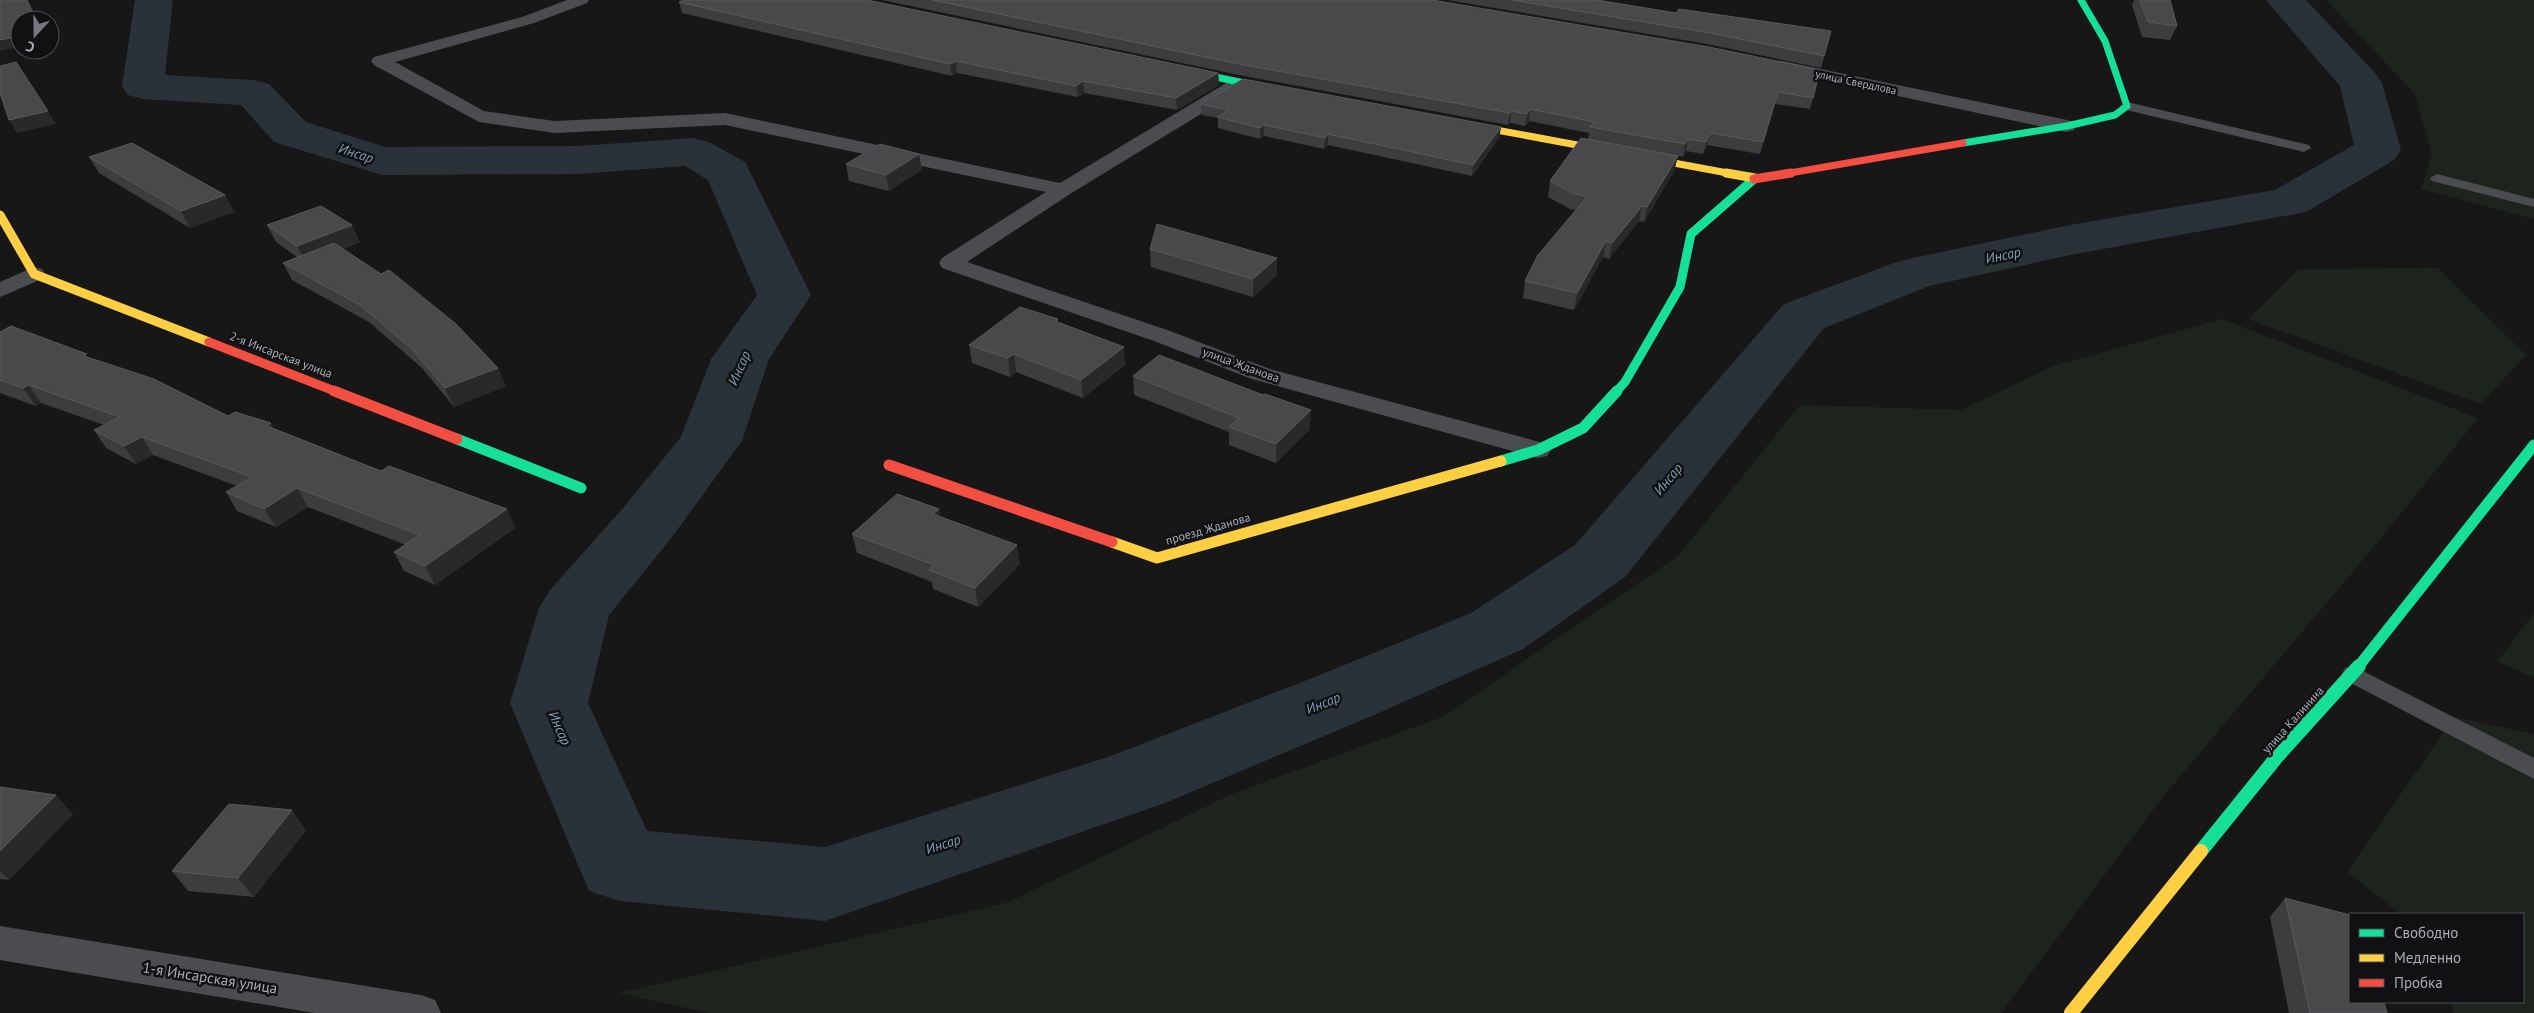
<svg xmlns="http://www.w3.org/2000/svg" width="2534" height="1013" font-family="'PT Sans',sans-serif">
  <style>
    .green { fill: #1d241e }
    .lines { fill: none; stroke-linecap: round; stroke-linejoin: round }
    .river { fill: #2a3239; fill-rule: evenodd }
    .lane { fill: #4b4c50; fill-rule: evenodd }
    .street { fill: #4b4c50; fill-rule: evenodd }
    .fast-far3 { stroke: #16e098; stroke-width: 7 }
    .fast-far2 { stroke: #16e098; stroke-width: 9 }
    .fast-far1 { stroke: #16e098; stroke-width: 11 }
    .fast { stroke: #16e098; stroke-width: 14 }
    .slow-far3 { stroke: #ffcf43; stroke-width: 7 }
    .slow-far2 { stroke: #ffcf43; stroke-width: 9 }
    .slow-far1 { stroke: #ffcf43; stroke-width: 11 }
    .slow { stroke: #ffcf43; stroke-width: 14 }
    .jam-far2 { stroke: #f24e42; stroke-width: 7 }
    .jam-far1 { stroke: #f24e42; stroke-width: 9 }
    .jam { stroke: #f24e42; stroke-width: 11 }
    .wall { fill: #3d3d3f }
    .shaded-wall { fill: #29292a }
    .building { fill: #49494c; stroke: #58595d }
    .labels { text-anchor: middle; stroke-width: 5; stroke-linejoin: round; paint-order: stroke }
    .far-street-label { font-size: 11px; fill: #a8adb8; stroke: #111113 }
    .street-label { font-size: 12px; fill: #a8adb8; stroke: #111113 }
    .water-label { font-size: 14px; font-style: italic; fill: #7f9bb3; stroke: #111113 }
    .near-street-label { font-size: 15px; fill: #a8adb8; stroke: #111113 }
  </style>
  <rect width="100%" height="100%" fill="#171717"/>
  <path class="green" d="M 2326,0 L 2534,0 L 2534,219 L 2421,189 L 2432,155 L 2415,94 Z
    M 2438,268 L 2526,355 L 2481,404 L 2248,319 L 2299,269 Z
    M 2222,319 L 2478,418 L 2373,548 L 2166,793 L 2001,1013 L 709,1013 L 619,993 L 1006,903 L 1232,794 L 1442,717 L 1678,556 L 1800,405 L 1961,410 L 2053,366 Z
    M 2534,613 L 2534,677 L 2497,662 Z
    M 2454,717 L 2534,734 L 2534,1013 L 2454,1013 L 2451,1002 L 2523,1002 L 2523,914 L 2401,914 L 2347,872 Z"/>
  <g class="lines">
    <path class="river" d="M 135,0 L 173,0 L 165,75 L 254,80 L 269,84 L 306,122 L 385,147 L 579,146 L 693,138 L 709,142 L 745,162 L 811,295 L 769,359 L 742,441 L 672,537 L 609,615 L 588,703 L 647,831 L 825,847 L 1111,756 L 1320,675 L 1471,613 L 1575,545 L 1784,304 L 1894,263 L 1913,258 L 2070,225 L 2275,190 L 2354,145 L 2340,86 L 2266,0 L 2306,0 L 2376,74 L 2382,83 L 2401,150 L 2394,160 L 2306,212 L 2070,255 L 1929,286 L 1824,328 L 1625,577 L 1523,649 L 1374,715 L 1165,803 L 825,921 L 620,901 L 589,891 L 510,703 L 539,608 L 550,590 L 624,507 L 681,437 L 711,359 L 757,295 L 708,180 L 685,166 L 579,174 L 382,175 L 274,142 L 241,105 L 143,99 L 128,95 L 122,86 Z"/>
    <path class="lane" d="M 2127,102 L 2309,145 L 2311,148 L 2304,152 L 2122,109 L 2120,106 Z
      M 2437,174 L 2534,199 L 2534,207 L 2432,181 L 2430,178 Z
      M 2353,666 L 2534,758 L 2534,779 L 2345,680 L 2342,674 L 2345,668 Z"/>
    <path class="street" d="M 567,0 L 589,0 L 587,3 L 534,23 L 395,62 L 484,111 L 555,121 L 725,113 L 1060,183 L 1228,82 L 1240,82 L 1243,86 L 1240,90 L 1070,194 L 967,262 L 1170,331 L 1270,369 L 1547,444 L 1551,450 L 1547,456 L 1538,458 L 1252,379 L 1154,341 L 942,268 L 939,263 L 942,258 L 1046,192 L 725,125 L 555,133 L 479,122 L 374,65 L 371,61 L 374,57 L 522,17 Z
      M 1782,61 L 2067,120 L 2074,122 L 2076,126 L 2074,130 L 2067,132 L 1776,70 L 1773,66 L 1776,62 Z
      M 34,267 L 42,269 L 45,274 L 42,279 L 0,297 L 0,282 Z
      M 0,926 L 421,995 L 435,1000 L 441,1013 L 314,1013 L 0,960 Z"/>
    <path class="fast-far3" d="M 1181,70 L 1274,89
      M 1963,143 L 2067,126 L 2115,115 L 2127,106 L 2105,41 L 2081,0"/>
    <path class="fast-far2" d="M 1616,392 L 1625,382 L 1680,287 L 1691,234 L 1754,179"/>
    <path class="fast-far1" d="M 457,439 L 581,488
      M 1501,461 L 1538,450 L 1583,428 L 1617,391
      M 2358,667 L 2534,445"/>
    <path class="fast" d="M 2201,851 L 2276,758 L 2359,666"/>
    <path class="slow-far3" d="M 1464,124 L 1733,174"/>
    <path class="slow-far2" d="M 1726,173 L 1755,178
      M 0,215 L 34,274 L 209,342"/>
    <path class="slow-far1" d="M 1112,542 L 1157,558 L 1501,461"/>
    <path class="slow" d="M 2071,1013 L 2201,851"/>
    <path class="jam-far2" d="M 1784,174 L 1963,143"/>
    <path class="jam-far1" d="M 1754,179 L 1791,173
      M 209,342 L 337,392"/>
    <path class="jam" d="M 334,391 L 457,439
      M 889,465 L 1112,542"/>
  </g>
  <path class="wall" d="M 882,0 L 1432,0 L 1820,70 L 1810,109 L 1775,104 L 1760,154 L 1707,145 L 1703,154 L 1686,151 L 1683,157 L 1678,156 L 1674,171 L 1644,222 L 1639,221 L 1609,259 L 1603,257 L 1574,310 L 1523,298 L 1525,281 L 1576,210 L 1570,209 L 1548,197 L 1550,181 L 1588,139 L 1589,133 L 1529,121 L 1525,126 L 1510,123 L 1508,125 L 1239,75 Z
    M 1447,0 L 1597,0 L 1676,13 L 1831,31 L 1821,68 L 1707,44 Z
    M 2134,0 L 2170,0 L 2177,26 L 2170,40 L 2142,37 L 2132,5 Z
    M 679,2 L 1218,73 L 1219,85 L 1177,110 L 1084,93 L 1078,97 L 957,73 L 952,76 L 682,13 Z
    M 1201,104 L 1501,127 L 1499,138 L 1472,176 L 1328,145 L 1324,149 L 1264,136 L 1260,139 L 1218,128 L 1218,118 L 1202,115 Z
    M 89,157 L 225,195 L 234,212 L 190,228 L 99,173 Z
    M 846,164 L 922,170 L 889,191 L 849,181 Z
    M 267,225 L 360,242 L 343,249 L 506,386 L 454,407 L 422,368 L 369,322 L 292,280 L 283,263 L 297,257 L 276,242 Z
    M 1150,249 L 1277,275 L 1253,297 L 1151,267 Z
    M 1058,319 L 1058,322 L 1125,365 L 1083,398 L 1016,372 L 1010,377 L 972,363 L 969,345 Z
    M 0,332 L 90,358 L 228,416 L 274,429 L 381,471 L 507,509 L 515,528 L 435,585 L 404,571 L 394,552 L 406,545 L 308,507 L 276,527 L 237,511 L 226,492 L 237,486 L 153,455 L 136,464 L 106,448 L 94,430 L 104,425 L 41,403 L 36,406 L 0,393 Z
    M 1133,376 L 1263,395 L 1310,429 L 1276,463 L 1229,445 L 1229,432 L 1134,395 Z
    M 939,509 L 940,517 L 1020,564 L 978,607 L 933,589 L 932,582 L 857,553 L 852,534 Z
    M 0,787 L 73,814 L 9,880 L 0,879 Z
    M 306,830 L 254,897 L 188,891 L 172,871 Z
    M 2285,898 L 2387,1013 L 2289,1013 L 2270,917 Z"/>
  <path class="shaded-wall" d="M 27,0 L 28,0 L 37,20 L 36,20 Z
    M 20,36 L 20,47 L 0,51 L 0,40 Z
    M 956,61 L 957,73 L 952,76 L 950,64 Z
    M 1218,73 L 1219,85 L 1177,110 L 1176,98 Z
    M 1083,81 L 1084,93 L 1078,97 L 1076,86 Z
    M 1778,92 L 1775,104 L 1760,154 L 1763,142 Z
    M 1530,109 L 1529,121 L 1525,126 L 1527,114 Z
    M 48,111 L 56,124 L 17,133 L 9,120 Z
    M 1511,111 L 1510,123 L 1508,125 L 1510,113 Z
    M 1264,125 L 1264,136 L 1260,139 L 1260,128 Z
    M 1501,127 L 1499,138 L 1472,176 L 1473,165 Z
    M 1710,133 L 1707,145 L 1703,154 L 1706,142 Z
    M 1328,134 L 1328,145 L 1324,149 L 1325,138 Z
    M 1688,139 L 1686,151 L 1683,157 L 1685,144 Z
    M 919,154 L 922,170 L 889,191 L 886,175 Z
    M 1678,156 L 1674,171 L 1644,222 L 1647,207 Z
    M 225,195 L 234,212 L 190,228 L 181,211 Z
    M 1642,206 L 1639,221 L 1609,259 L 1612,243 Z
    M 352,225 L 360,242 L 306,263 L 297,246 Z
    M 1606,241 L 1603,257 L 1574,310 L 1577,293 Z
    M 1277,258 L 1277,275 L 1253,297 L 1253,279 Z
    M 1124,347 L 1125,365 L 1083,398 L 1081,380 Z
    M 1014,354 L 1016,372 L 1010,377 L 1008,358 Z
    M 498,368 L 506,386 L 454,407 L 445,388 Z
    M 29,385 L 41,403 L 36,406 L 23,388 Z
    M 1311,410 L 1310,429 L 1276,463 L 1276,444 Z
    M 271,423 L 281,442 L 267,426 Z
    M 142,437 L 153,455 L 136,464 L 124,446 Z
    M 297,488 L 308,507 L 276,527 L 264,509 Z
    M 507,509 L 515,528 L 435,585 L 425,566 Z
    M 939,509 L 942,528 L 933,514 Z
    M 1017,545 L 1020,564 L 978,607 L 975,588 Z
    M 56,795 L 73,814 L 9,880 L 0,871 L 0,851 Z
    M 292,810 L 306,830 L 254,897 L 238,878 Z"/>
  <path class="building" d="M 0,0 L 27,0 L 36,20 L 20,20 L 20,36 L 0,40 Z
    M 684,0 L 867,0 L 1218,73 L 1176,98 L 1083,81 L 1076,86 L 956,61 L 950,64 L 679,2 Z
    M 932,0 L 1432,0 L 1709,47 L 1820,70 L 1813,98 L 1778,92 L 1763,142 L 1710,133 L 1706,142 L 1688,139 L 1685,144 L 1590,127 L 1594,122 L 1530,109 L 1527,114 L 1511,111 L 1510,113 L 1239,64 Z
    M 1512,0 L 1597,0 L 1676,13 L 1679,9 L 1831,31 L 1824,56 L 1710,33 Z
    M 2140,0 L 2170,0 L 2177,26 L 2148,22 Z
    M 16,62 L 48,111 L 9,120 L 0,93 L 0,66 Z
    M 1243,79 L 1501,127 L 1473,165 L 1328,134 L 1325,138 L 1264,125 L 1260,128 L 1218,117 L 1228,110 L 1201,104 Z
    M 1581,138 L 1678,156 L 1647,207 L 1642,206 L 1612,243 L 1606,241 L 1577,293 L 1525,281 L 1538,255 L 1587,197 L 1572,193 L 1550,181 Z
    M 132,143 L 225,195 L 181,211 L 89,157 Z
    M 880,144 L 919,154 L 886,175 L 846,164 Z
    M 321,206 L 352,225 L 297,246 L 267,225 Z
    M 1157,224 L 1277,258 L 1253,279 L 1150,249 Z
    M 334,243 L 381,274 L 389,270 L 456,324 L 498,368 L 445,388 L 413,350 L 360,305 L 283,263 Z
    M 1020,307 L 1058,319 L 1055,321 L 1124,347 L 1081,380 L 1014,354 L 1008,358 L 969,345 Z
    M 11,326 L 87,354 L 84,356 L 154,379 L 228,416 L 235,412 L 271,423 L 267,426 L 381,471 L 389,466 L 507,509 L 425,566 L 394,552 L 420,535 L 297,488 L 264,509 L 226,492 L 252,477 L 142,437 L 124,446 L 94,430 L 120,417 L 29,385 L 23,388 L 0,380 L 0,332 Z
    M 1159,355 L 1263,395 L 1265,394 L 1311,410 L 1276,444 L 1229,427 L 1239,418 L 1133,376 Z
    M 897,494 L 939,509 L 933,514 L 1017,545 L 975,588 L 929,570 L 934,565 L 852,534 Z
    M 0,787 L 56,795 L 0,851 Z
    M 229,804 L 292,810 L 238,878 L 172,871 Z
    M 2285,898 L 2350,915 L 2350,1002 L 2384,1002 L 2387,1013 L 2310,1013 Z"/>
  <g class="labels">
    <g class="far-street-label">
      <text transform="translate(1856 82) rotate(12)" y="4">улица Свердлова</text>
    </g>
    <g class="street-label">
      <text transform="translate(281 355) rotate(21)" y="4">2-я Инсарская улица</text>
      <text transform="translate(1241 365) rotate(20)" y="4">улица Жданова</text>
      <text transform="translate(1208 529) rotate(-16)" y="4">проезд Жданова</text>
      <text transform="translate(2293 720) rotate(-48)" y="4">улица Калинина</text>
    </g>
    <g class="water-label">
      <text transform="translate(356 153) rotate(18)" y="5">Инсар</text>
      <text transform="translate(2003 255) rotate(-12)" y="5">Инсар</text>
      <text transform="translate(739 368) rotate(-66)" y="5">Инсар</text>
      <text transform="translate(1668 479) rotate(-50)" y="5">Инсар</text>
      <text transform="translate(1323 703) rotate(-22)" y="5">Инсар</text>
      <text transform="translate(560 728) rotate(66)" y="5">Инсар</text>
      <text transform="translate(943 844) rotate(-18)" y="5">Инсар</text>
    </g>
    <g class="near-street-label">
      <text transform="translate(210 978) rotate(9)" y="5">1-я Инсарская улица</text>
    </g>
  </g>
  <rect x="2349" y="913" width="175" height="90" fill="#111113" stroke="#4d4f55"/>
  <rect x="2359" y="929" width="25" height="8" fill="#16e098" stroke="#4d4f55"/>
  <text x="2394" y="938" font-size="15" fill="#a8adb8">Свободно</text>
  <rect x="2359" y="954" width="25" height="8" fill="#ffcf43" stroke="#4d4f55"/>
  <text x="2394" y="963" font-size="15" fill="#a8adb8">Медленно</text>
  <rect x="2359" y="979" width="25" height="8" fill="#f24e42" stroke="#4d4f55"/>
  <text x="2394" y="988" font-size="15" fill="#a8adb8">Пробка</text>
  <g transform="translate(35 35) rotate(201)"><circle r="24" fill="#111113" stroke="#4d4f55"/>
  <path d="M0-4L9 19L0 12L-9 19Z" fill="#757880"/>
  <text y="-8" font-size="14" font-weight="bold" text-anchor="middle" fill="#a8adb8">С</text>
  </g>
</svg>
